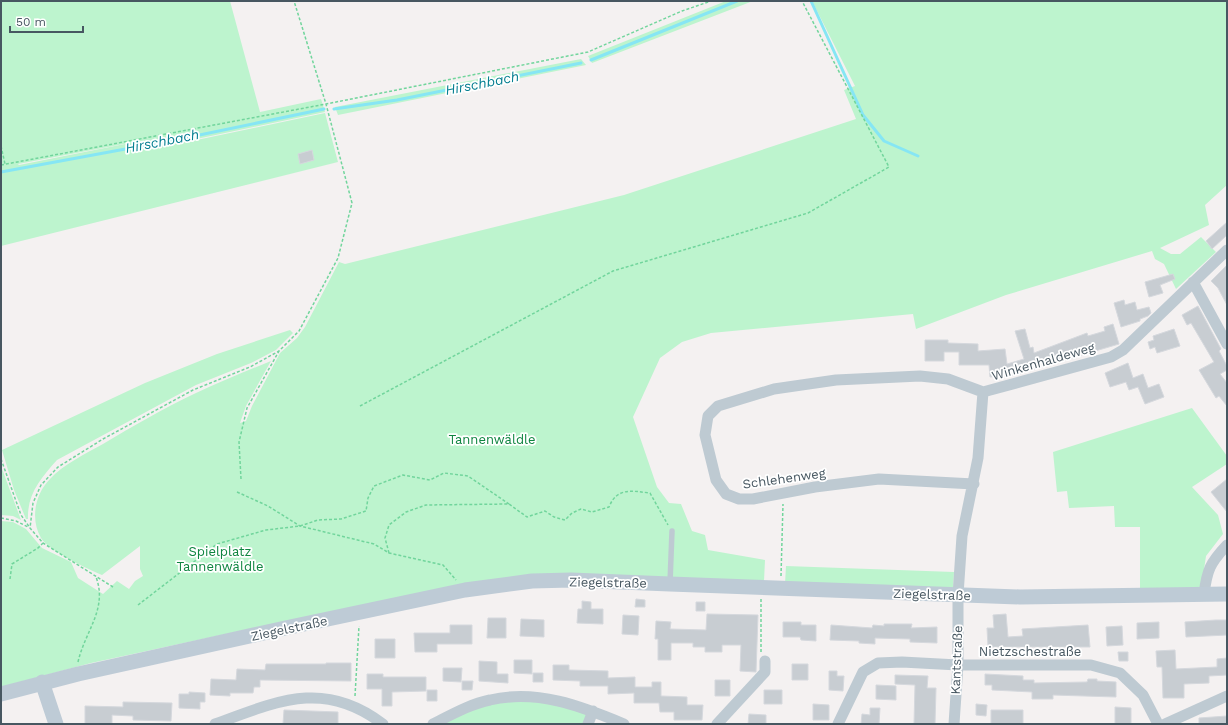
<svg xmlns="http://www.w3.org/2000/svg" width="1228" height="725" font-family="'Work Sans',sans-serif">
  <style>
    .green { fill: #bdf4ce; fill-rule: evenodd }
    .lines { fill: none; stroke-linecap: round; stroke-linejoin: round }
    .stream { stroke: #86e6f4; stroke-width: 3 }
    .building { fill: #c8cdd2; stroke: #d5d8dd }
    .path { stroke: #71d59c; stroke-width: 1.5; stroke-dasharray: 3 2; stroke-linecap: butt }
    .lane { stroke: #becad2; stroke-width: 5.5 }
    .street { stroke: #becad2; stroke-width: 11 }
    .secondary { stroke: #becbd6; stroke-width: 15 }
    .labels { text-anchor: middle; stroke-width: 3.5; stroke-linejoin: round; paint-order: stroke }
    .street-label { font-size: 13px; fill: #475761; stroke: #fff }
    .park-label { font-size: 13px; fill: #0f8540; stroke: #fff }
    .water-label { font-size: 14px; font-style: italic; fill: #047e90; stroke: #fff }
  </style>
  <rect width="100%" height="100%" fill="#f4f1f1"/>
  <path class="green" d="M 1,1 L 230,1 L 260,112 L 321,99 L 325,112 L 187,141 L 184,140 L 181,133 L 184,140 L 187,142 L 325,113 L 338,162 L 1,246 ZM 155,138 L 19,165 L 18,164 Z
    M 726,1 L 753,1 L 592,63 L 588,56 Z
    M 812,1 L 1227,1 L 1227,185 L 1205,205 L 1209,225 L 1160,248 L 1171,254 L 1180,254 L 1201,237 L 1216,252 L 1176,289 L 1164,264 L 1155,259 L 1152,251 L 1006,295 L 916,329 L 913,314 L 711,333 L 682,342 L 660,358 L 633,417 L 657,487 L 669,503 L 681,504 L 692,531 L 705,535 L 708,550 L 765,560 L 764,581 L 572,576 L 319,614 L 91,663 L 1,687 L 1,521 L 13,522 L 26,529 L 42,548 L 71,562 L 78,578 L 103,594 L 117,581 L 129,589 L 135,581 L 143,576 L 140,569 L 140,546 L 102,575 C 88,569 49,551 41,538 C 30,519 35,494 50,479 C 64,464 85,454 103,444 C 133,426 164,408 196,393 C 220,382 246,371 271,361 L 246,406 L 240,423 L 246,421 L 252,406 L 280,353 L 297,338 L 305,327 L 339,262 L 345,264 L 624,195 L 856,119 L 844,90 L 855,86 Z
    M 581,59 L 586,65 L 338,115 L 335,107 Z
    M 290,330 L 293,333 L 276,350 L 251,363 L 196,385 L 57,460 C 41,478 27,494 28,519 L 26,519 L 14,490 L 2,450 L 145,383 L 217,354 Z
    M 1192,408 L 1227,456 L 1227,464 L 1192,487 L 1218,515 L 1223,534 L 1206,556 L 1201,590 L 1140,591 L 1140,527 L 1115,527 L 1114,506 L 1069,508 L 1067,491 L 1057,492 L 1053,452 Z
    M 1,466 L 21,520 L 13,516 L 1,515 Z
    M 786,566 L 954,572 L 953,591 L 785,584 Z
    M 523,696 L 593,711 L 588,724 L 433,724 L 460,710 Z"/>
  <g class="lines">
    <path class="stream" d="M 811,1 L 863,115 L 884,141 L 918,156
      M 591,60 L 737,1
      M 334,109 L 397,100 L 581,63
      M 1,172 L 185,138 L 324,109"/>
  </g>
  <path class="building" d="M 312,150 L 314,160 L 300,164 L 298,154 Z
    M 1227,222 L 1227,235 L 1212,249 L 1206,241 Z
    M 1227,265 L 1227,305 L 1218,288 L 1211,281 Z
    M 1173,274 L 1175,279 L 1160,285 L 1163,293 L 1149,297 L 1145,282 Z
    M 1124,300 L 1125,305 L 1135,302 L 1137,310 L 1149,307 L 1151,313 L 1148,316 L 1140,319 L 1140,321 L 1121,327 L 1114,303 Z
    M 1198,306 L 1221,349 L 1219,351 L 1227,366 L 1227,370 L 1220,374 L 1227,383 L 1227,406 L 1219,396 L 1216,398 L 1199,370 L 1214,362 L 1191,323 L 1187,325 L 1182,315 Z
    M 1113,324 L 1119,344 L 1014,375 L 990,377 L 989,365 L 959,365 L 959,352 L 944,352 L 944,361 L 925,361 L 925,340 L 948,340 L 948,343 L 978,344 L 978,351 L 1005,349 L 1007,364 L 1024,359 L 1015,331 L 1025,329 L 1030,348 L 1033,347 L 1034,353 L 1087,333 L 1088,336 L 1105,331 L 1104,327 Z
    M 1174,329 L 1180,346 L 1157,353 L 1155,347 L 1150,349 L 1148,342 L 1154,340 L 1153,336 Z
    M 1128,363 L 1133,378 L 1143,374 L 1148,388 L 1159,384 L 1164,397 L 1145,404 L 1138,387 L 1129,390 L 1126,382 L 1110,387 L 1105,373 Z
    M 1227,479 L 1227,512 L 1211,492 Z
    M 636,599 L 645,600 L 645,607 L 635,607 Z
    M 582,601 L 591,602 L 591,609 L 603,609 L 603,624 L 577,623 L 578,609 L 582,609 Z
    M 696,602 L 705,602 L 705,611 L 696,611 Z
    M 707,614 L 758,615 L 756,672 L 740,671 L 741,645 L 722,645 L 722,652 L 705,652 L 705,647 L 693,647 L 693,643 L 671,643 L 671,660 L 658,660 L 658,639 L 655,639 L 656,621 L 671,622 L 670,629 L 706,630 Z
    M 1006,614 L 1008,637 L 1023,636 L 1022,629 L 1088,625 L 1090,647 L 988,647 L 987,628 L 994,628 L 993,615 Z
    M 623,615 L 639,616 L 638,635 L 622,634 Z
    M 488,618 L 506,618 L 506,638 L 487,638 Z
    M 521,619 L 544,620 L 544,637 L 520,636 Z
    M 1216,620 L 1227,620 L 1227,635 L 1186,637 L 1185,622 Z
    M 783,622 L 801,622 L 801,625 L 816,625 L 816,641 L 801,640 L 800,637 L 783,637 Z
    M 1159,622 L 1159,638 L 1137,639 L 1137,623 Z
    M 884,624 L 912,624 L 911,628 L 937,627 L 937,643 L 910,642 L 910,639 L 875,638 L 875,644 L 859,643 L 859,641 L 830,640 L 831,625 L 872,628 L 873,625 L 884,626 Z
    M 450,625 L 472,625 L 472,644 L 437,644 L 437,652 L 415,652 L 414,633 L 450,633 Z
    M 1122,626 L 1123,645 L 1107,646 L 1106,627 Z
    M 375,639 L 395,639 L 395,658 L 375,658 Z
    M 1175,650 L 1176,669 L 1217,667 L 1217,659 L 1227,658 L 1227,675 L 1209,676 L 1209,683 L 1184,684 L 1184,698 L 1163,698 L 1162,667 L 1157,667 L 1156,651 Z
    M 1118,652 L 1128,652 L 1128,661 L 1119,661 Z
    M 514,660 L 532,660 L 532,674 L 514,673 Z
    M 479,661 L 497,662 L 497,674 L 508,674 L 508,683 L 479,681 Z
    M 326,663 L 351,663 L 351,681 L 260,680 L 260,687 L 254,687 L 253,693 L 230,693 L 230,696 L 210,695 L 211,679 L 236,680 L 237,669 L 265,670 L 266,664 L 326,664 Z
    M 792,664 L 808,664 L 808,680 L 792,680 Z
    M 553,665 L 569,665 L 569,670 L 608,671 L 608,678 L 635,677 L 635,687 L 652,687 L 652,682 L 661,682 L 661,696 L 687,697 L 687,705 L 703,705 L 702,720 L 674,720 L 674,712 L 660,712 L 659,703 L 634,703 L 634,693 L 608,694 L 608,686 L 580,686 L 580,681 L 553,680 Z
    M 443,668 L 462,668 L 461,682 L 443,681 Z
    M 829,671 L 837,671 L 837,676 L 844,676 L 843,691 L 829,690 Z
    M 533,673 L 543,673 L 543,682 L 533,682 Z
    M 367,674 L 383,674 L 383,677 L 426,677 L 426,691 L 392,692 L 392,706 L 382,706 L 382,689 L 367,689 Z
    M 985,674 L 1023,676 L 1023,680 L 1034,680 L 1034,683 L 1087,682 L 1088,679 L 1097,679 L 1097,681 L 1116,682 L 1116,697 L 1053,695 L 1053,699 L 1032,699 L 1032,692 L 992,690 L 992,685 L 985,685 Z
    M 895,675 L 928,676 L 927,688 L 936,688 L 935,724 L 914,724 L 915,685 L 895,684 Z
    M 715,680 L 730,680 L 730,696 L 715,696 Z
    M 462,681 L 473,681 L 472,690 L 462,690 Z
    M 876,685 L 896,686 L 896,700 L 876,699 Z
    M 427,690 L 437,690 L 437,701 L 427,701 Z
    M 764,690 L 782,690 L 782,704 L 764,704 Z
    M 189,692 L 205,693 L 205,702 L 200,702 L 200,709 L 179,708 L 179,694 L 189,694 Z
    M 123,702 L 172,703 L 171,721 L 133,720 L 133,716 L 112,715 L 112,724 L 85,724 L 85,706 L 123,707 Z
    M 813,704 L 829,705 L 829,720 L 813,720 Z
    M 976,704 L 987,705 L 986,716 L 976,715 Z
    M 1115,707 L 1131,708 L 1131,724 L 1115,724 Z
    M 870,708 L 880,708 L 879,724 L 861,724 L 862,714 L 870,715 Z
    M 284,710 L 338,712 L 338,724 L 283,724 Z
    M 991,710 L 1023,710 L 1023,724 L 991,724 Z
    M 749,714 L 766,715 L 766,724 L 748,724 Z
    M 1227,716 L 1227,724 L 1199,724 L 1199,718 Z"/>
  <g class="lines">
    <path class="path" d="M 1,146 L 5,164
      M 1,165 L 326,104 L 588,52 L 682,11 L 711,1
      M 360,406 L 613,271 L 808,213 L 889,167 L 802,1
      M 1,459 L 21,515 L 30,528
      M 241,479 L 239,442 L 247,408 L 279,351
      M 237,492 L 268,506 L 300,526 L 374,544 L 389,553 L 443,565 L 456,580
      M 1,518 L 16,521 L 28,527
      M 389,553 L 385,538 L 389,525 L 406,512 L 426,505 L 509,504 L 527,517 L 545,511 L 554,517 L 565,520 L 572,513 L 581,509 L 592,512 L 609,507 C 617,487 632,491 650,493 L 668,525
      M 781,576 L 783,504
      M 10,579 L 12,564 L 38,548 L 43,543
      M 113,587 L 43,543 L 30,528 L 33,503 L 41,485 L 58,467 L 103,439 L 193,390 L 250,367 L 279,351 L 299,331 L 338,258 L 352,203 L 326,104 L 294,1
      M 761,599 L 761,652
      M 138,605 L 217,544 L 266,530 L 300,526 L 318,520 L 341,519 L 366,511 L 368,498 L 374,486 L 403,475 L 430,480 L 444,473 L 468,476 L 509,504
      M 78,662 C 85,631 108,609 96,577
      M 355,696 L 359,626"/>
    <path class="lane" d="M 670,583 L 672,531"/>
    <path class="street" d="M 1193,282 L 1227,344
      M 974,484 L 879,479 L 815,487 L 753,499 L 739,499 L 726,494 L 716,480 L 705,435 L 708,416 L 718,406 L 774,389 L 836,380 L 920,376 L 948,379 L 983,392
      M 1204,594 C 1207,570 1210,563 1227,545
      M 215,724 C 278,701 324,679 383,724
      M 433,724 C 451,715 470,704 490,700 C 537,689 581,706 624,724
      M 588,724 L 593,711
      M 717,724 L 765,672 L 765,661
      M 838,724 L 863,672 L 878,663 L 902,662 L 958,665 L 1091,665 L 1120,673 L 1143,695 L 1158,724
      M 954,724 L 958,665 L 958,595 L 962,536 L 978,458 L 983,392 L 1111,357 L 1123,350 L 1227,250
      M 1165,724 L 1227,696"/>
    <path class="secondary" d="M 42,682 L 56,724
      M 1,694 L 78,674 L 290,627 L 465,590 L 532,581 L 571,580 L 670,584 L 1020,597 L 1227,594"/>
  </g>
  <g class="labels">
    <g class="street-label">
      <text transform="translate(1043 361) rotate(-16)" y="5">Winkenhaldeweg</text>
      <text transform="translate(784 478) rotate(-8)" y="5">Schlehenweg</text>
      <text transform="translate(608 582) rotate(1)" y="5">Ziegelstraße</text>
      <text transform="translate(932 594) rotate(2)" y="5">Ziegelstraße</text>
      <text transform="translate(289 628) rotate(-12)" y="5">Ziegelstraße</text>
      <text x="1030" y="656">Nietzschestraße</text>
      <text transform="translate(956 660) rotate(-88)" y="5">Kantstraße</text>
    </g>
    <g class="park-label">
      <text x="492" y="444">Tannenwäldle</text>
      <text x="220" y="556">Spielplatz<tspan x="220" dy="15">Tannenwäldle</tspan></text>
    </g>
    <g class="water-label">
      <text transform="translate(482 83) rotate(-11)" y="5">Hirschbach</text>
      <text transform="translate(162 141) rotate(-11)" y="5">Hirschbach</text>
    </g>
  </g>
  <rect width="1228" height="725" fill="none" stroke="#475761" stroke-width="4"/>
  <path d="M10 26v6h73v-6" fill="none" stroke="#475761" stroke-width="2"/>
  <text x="16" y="26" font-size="12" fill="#475761" stroke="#ffffff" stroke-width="3" paint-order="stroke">50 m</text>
</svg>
